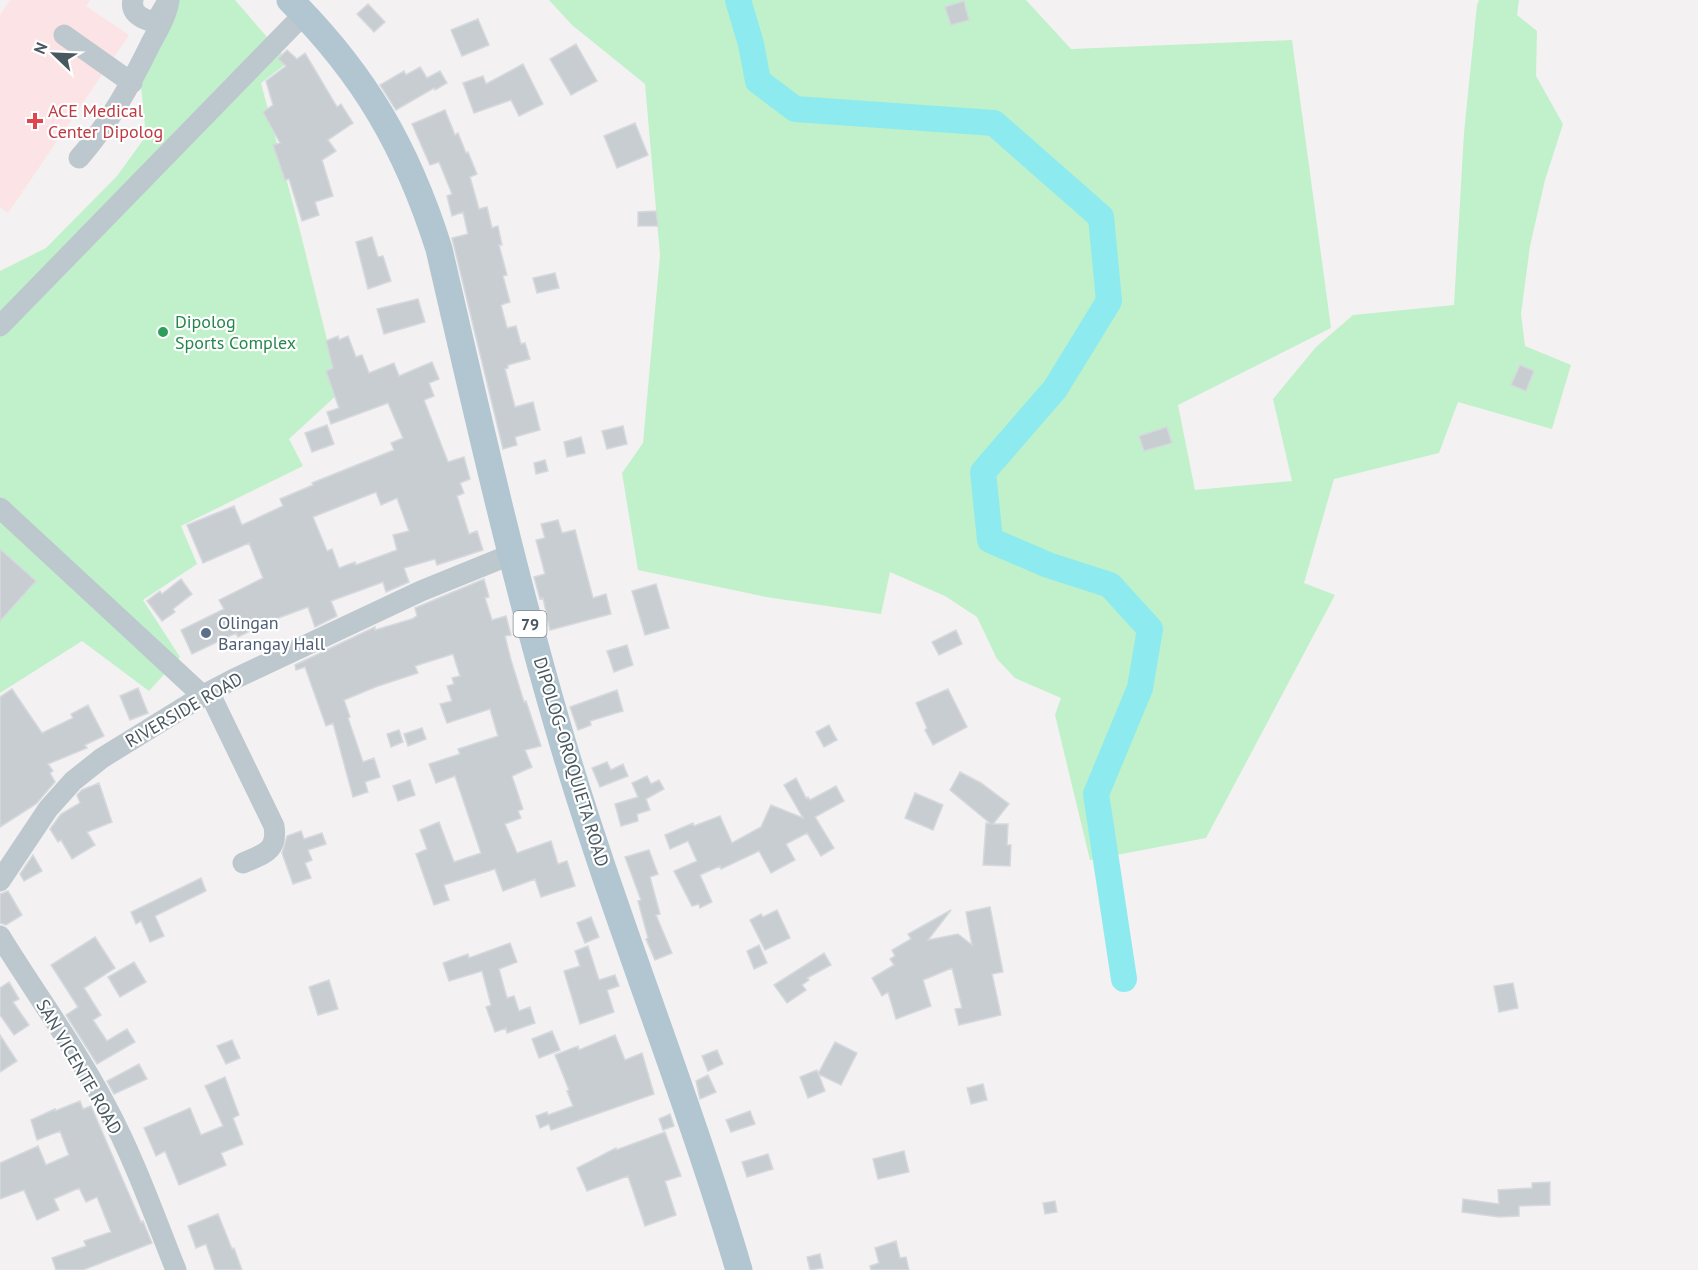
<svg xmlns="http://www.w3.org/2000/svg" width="1698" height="1270" font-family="'PT Sans',sans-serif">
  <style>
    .medical { fill: #fce3e5 }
    .green { fill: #c0f1cb }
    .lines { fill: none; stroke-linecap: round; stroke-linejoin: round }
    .river { stroke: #8deaee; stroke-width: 26 }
    .building { fill: #c8cdd1; stroke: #d5d9dd; stroke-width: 1.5; fill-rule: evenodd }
    .minor { stroke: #bdc8ce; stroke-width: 21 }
    .major { stroke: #b1c6d0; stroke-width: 27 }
    .health-dot { fill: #e0444e; stroke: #fff; stroke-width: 2 }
    .leisure-dot { fill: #2e9e5b; stroke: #fff; stroke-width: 2 }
    .service-dot { fill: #5c6f8a; stroke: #fff; stroke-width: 2 }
    .labels { text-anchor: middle; stroke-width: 4.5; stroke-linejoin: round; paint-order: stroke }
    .shield { fill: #fff; stroke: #808a8f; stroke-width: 1.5 }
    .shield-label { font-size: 16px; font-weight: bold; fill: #49585f }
    .health-label { font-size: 18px; fill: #be3a42; stroke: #fff; text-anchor: start }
    .leisure-label { font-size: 18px; fill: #27864d; stroke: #fff; text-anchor: start }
    .service-label { font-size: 18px; fill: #4e5e75; stroke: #fff; text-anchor: start }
    .street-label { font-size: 18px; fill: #49585f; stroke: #fff }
  </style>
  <rect width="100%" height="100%" fill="#f4f1f2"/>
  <path class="medical" d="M 10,0 L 90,0 L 86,6 L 129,35 L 8,213 L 0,207 L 0,15 Z"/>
  <path class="green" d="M 172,0 L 235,0 L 280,52 L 290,61 L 261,83 L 299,227 L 340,392 L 289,439 L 303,466 L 181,526 L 197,564 L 143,600 L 180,657 L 149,691 L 82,641 L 0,693 L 0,271 L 46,248 L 117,176 L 146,136 L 141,86 Z
    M 549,0 L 1026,0 L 1071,49 L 1292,40 L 1331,328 L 1178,405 L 1195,490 L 1292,481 L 1273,399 L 1316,347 L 1353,315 L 1454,305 L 1464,133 L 1477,5 L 1479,0 L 1519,0 L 1517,15 L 1537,31 L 1536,76 L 1563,124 L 1545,180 L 1530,246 L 1521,314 L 1525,346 L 1571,365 L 1552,429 L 1458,402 L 1439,453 L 1334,479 L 1304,583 L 1335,595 L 1206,838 L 1090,860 L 1055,715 L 1061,698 L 1015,678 L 997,659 L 977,617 L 945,596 L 890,572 L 881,614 L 766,597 L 638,570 L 622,473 L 643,443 L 660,255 L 645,84 L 572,25 Z"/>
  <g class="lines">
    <path class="river" d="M 738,0 L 751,44 L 758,81 L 795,109 L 994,123 L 1101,217 L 1109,301 L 1055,389 L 983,472 L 990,540 L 1048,565 L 1110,585 L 1150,629 L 1140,688 L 1096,794 L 1124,979"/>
  </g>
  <path class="building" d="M 964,1 L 969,20 L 951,25 L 945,7 Z
    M 368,4 L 385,22 L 374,32 L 357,14 Z
    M 478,19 L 489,45 L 462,56 L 451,30 Z
    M 576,44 L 597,81 L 571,95 L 550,59 Z
    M 287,50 L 297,59 L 305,53 L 337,107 L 341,104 L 353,123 L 328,140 L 336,151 L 322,160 L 333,196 L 315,202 L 319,215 L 302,221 L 289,179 L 285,180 L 273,145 L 280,143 L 263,112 L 273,105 L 266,81 L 286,66 L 278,59 Z
    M 523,64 L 543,104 L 519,116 L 511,100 L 474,113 L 463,83 L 483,76 L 486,84 Z
    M 420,67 L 427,78 L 440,71 L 447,83 L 435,90 L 434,88 L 396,110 L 380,85 L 404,71 L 406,75 Z
    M 445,110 L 455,135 L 458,133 L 466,153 L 468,152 L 477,174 L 470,177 L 479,209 L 487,207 L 492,228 L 498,226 L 502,245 L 499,245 L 507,275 L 503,276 L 510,302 L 501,305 L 507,328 L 516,326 L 521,344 L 525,343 L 530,359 L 508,365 L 508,368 L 505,369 L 515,407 L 533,402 L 540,430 L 515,437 L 517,445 L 503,449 L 452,238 L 468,234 L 463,212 L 452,216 L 447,196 L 452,194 L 439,162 L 430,165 L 412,124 Z
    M 635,123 L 648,155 L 617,168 L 604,136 Z
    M 656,211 L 658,226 L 638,226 L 638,212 Z
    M 372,237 L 378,257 L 383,256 L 391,281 L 368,289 L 356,242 Z
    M 555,273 L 559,288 L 537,293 L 533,278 Z
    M 418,299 L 425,322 L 384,334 L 377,309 Z
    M 338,336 L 339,340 L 348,336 L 356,357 L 362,355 L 369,373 L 394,363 L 399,376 L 432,362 L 439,379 L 429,383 L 434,396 L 424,400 L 448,462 L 464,457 L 470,479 L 460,483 L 464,493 L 457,496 L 469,534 L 477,531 L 483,550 L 437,565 L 435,559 L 404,568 L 409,582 L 386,592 L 383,582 L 331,601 L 337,616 L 315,627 L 308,607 L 273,620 L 238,637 L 236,633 L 192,654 L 181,630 L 224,609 L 219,600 L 263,578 L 249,543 L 203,563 L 187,525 L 234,506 L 242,525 L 283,506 L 280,499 L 313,485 L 312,483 L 394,450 L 391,443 L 403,438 L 388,403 L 331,424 L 327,412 L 339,408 L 326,371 L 333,368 L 326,341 ZM 376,492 L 381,505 L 397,498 L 409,531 L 393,535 L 397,550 L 356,565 L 355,562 L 339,568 L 332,549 L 327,551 L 313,517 Z
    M 1520,365 L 1534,371 L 1526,391 L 1511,385 Z
    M 327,425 L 334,444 L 312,452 L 305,433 Z
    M 623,426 L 627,444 L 607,449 L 602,431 Z
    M 1167,427 L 1172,443 L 1144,451 L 1139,436 Z
    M 581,437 L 585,453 L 567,457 L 564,442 Z
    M 545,460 L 548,471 L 536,474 L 534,463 Z
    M 558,520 L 562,533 L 575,530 L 593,598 L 606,594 L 611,614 L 550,630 L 543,598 L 540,599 L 534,577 L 545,574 L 536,540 L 545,538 L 541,524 Z
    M 0,549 L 36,581 L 0,621 Z
    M 181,579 L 192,594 L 173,609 L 175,612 L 162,621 L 147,601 L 160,591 L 162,594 Z
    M 484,579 L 489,597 L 485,598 L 492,620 L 506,616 L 511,635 L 505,636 L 511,660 L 524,702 L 526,701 L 541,746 L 525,750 L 532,767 L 512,776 L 523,809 L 518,811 L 521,818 L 505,824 L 517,853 L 551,841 L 558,864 L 567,861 L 575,886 L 541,897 L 535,879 L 503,891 L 495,869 L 444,885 L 449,900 L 434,905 L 416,854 L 427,849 L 420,830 L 439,822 L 454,862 L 481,853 L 455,776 L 436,783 L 429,764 L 460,754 L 458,749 L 498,736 L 490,709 L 447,723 L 440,704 L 452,701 L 447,686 L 454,684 L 452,678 L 460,676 L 453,654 L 415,666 L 418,673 L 378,686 L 344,700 L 350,717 L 348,718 L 363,762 L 374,758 L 380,777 L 365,782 L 368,792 L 353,797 L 333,723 L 326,726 L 305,667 L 296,670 L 295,665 L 375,627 L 375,630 L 412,619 L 417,616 L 415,608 Z
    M 656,584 L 669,628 L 645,635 L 632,591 Z
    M 956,630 L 962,644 L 939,655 L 932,642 Z
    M 627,645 L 633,665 L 614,672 L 607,651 Z
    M 138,688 L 148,713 L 130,720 L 120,696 Z
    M 12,689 L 42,733 L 73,718 L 71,714 L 88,705 L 104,736 L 85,745 L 87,748 L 48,764 L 53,771 L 50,773 L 55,782 L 36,804 L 0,827 L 0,697 Z
    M 948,689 L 967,727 L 933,745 L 925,730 L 927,728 L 916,703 Z
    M 617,690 L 623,711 L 590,721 L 591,725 L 578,730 L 570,707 Z
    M 829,725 L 837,740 L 824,747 L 816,732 Z
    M 422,728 L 426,739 L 408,746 L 404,734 Z
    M 399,730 L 403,742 L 391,747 L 387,734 Z
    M 607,762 L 611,770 L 623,764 L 628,776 L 600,787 L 592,768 Z
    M 960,772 L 981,783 L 1009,804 L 993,824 L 1008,824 L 1007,845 L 1011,845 L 1010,866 L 983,865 L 986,823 L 991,824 L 950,790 Z
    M 647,776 L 651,784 L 659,780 L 664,789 L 646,799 L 650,810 L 637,814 L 638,821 L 621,826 L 615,804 L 638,797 L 632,783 Z
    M 796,778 L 806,798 L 808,797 L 810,800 L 836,786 L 844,801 L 815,817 L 834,848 L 821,856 L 807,833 L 786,844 L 795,860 L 771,873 L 759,851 L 721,869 L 720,866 L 700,875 L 712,902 L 700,908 L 699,904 L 692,906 L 674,871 L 697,861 L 688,841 L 670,849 L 665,835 L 693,823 L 694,826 L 720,816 L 732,843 L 761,827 L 771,805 L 803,818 L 784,785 Z
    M 410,780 L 415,795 L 398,801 L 393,786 Z
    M 99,783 L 112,822 L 87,832 L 95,845 L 72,859 L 61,840 L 58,842 L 50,829 L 61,814 L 80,803 L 77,795 L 82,790 Z
    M 915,793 L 943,805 L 933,830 L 905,818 Z
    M 301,831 L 304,839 L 322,833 L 326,844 L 308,850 L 312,860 L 305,863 L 311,878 L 293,884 L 282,853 L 287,836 Z
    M 649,850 L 658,874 L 650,877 L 660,914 L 656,915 L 672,953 L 655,960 L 646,939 L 648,938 L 638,901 L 641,900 L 625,857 Z
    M 33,855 L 42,871 L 24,881 L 20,874 Z
    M 201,878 L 206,891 L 155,916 L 164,936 L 150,942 L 141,921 L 136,924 L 131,912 Z
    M 8,891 L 22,915 L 6,925 L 0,923 L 0,894 Z
    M 990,907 L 1003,972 L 992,974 L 1001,1015 L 959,1025 L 955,1009 L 962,1008 L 952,968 L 923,980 L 931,1006 L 896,1019 L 888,992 L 882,996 L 872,978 L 894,965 L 890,959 L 895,956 L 892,950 L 911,939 L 908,934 L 951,910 L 928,940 L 958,934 L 972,945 L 966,912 Z
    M 777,910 L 790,938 L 765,950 L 750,920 L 761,914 L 763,917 Z
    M 591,917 L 599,937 L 585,943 L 577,923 Z
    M 95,937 L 115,968 L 84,988 L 101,1015 L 93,1020 L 107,1041 L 127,1029 L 135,1042 L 97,1064 L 66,1015 L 78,1007 L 51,965 Z
    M 510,943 L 517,962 L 499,969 L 507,998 L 514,996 L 519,1011 L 530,1007 L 535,1023 L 507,1033 L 506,1028 L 495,1032 L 486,1007 L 491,1005 L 482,971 L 449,981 L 443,963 L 468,954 L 469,958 Z
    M 759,945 L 767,963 L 754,969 L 747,951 Z
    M 588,946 L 599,980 L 615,975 L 619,986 L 607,990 L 614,1012 L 580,1024 L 564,971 L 580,966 L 575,951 Z
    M 824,953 L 831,965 L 807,978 L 809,980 L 802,985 L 806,990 L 787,1003 L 774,985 Z
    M 134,962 L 146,982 L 120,997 L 108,977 Z
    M 329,980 L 338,1009 L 318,1015 L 309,987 Z
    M 9,982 L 19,999 L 13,1002 L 29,1025 L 14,1035 L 0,1015 L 0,988 Z
    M 1513,983 L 1518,1008 L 1499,1012 L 1494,986 Z
    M 552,1031 L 560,1050 L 539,1058 L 532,1039 Z
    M 0,1035 L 17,1061 L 0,1072 Z
    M 615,1035 L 625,1060 L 642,1053 L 654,1094 L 551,1130 L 549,1124 L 540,1128 L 536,1116 L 547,1112 L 548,1115 L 573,1106 L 567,1091 L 569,1090 L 555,1055 L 578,1046 L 579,1050 Z
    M 232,1040 L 240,1058 L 226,1064 L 217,1046 Z
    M 835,1042 L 857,1053 L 841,1085 L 818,1074 Z
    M 717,1050 L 723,1064 L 708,1071 L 702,1056 Z
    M 139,1064 L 147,1079 L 114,1094 L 107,1081 Z
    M 817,1070 L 825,1091 L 808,1098 L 800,1077 Z
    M 708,1075 L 716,1092 L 700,1099 L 696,1081 Z
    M 225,1077 L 239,1115 L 233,1118 L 243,1144 L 221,1153 L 226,1165 L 179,1185 L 165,1151 L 156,1156 L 144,1128 L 190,1108 L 201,1135 L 223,1126 L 205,1086 Z
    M 983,1084 L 987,1100 L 971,1104 L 967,1088 Z
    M 80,1101 L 83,1109 L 91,1106 L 141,1222 L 143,1221 L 152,1243 L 83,1270 L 56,1270 L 52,1258 L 86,1246 L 84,1241 L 111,1232 L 97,1197 L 86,1202 L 79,1188 L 54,1199 L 59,1210 L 37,1220 L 24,1190 L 0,1199 L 0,1163 L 38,1146 L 46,1165 L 69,1155 L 60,1131 L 37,1140 L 31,1120 L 55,1109 L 55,1111 Z
    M 750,1111 L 755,1124 L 731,1132 L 726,1120 Z
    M 670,1114 L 674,1126 L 663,1130 L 659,1119 Z
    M 665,1132 L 681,1176 L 665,1181 L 676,1215 L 645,1226 L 628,1176 L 587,1191 L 577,1168 L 616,1148 L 616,1150 Z
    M 904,1151 L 909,1172 L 878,1179 L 873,1159 Z
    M 768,1154 L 773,1169 L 747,1177 L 742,1162 Z
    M 1550,1182 L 1550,1205 L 1519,1206 L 1519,1216 L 1499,1217 L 1462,1212 L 1463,1199 L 1499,1204 L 1498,1190 L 1532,1188 L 1532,1183 Z
    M 1055,1201 L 1057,1212 L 1045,1214 L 1043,1203 Z
    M 218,1214 L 232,1249 L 234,1248 L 242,1270 L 215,1270 L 206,1244 L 196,1248 L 188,1226 Z
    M 896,1241 L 900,1258 L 906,1257 L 909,1270 L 871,1270 L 870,1266 L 879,1263 L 875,1248 Z
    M 820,1254 L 823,1268 L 810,1270 L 807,1257 Z"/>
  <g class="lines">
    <path class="minor" d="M 133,0 C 130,12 140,18 150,21 L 158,18 L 165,6
      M 64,35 L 132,83
      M 79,158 C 109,124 131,84 151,43 C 158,30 167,15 169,0
      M 0,326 L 304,14
      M 0,508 L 203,696
      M 209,692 L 274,826 C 278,852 263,854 243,863
      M 0,881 L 48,809 L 73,781 L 102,758 L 209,692 L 232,680 L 421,591 L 512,554
      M 0,936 C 35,993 75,1047 106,1106 C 134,1158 154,1215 176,1270"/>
    <path class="major" d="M 290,0 C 365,75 407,148 439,249 C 476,409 512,569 558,727 C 611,910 685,1087 739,1270"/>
  </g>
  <path class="health-dot" d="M32 112h6v6h6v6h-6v6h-6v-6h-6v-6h6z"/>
  <circle class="leisure-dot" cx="163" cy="332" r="6"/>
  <circle class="service-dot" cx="206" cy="633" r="6"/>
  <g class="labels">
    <rect class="shield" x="513.5" y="611" width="33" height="26" rx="4.5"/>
    <g class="shield-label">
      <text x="530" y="630">79</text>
    </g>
    <g class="health-label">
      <text x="48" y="117">ACE Medical<tspan x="48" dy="21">Center Dipolog</tspan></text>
    </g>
    <g class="leisure-label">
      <text x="175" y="328">Dipolog<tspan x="175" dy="21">Sports Complex</tspan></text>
    </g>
    <g class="service-label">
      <text x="218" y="629">Olingan<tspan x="218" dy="21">Barangay Hall</tspan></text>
    </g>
    <g class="street-label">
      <text transform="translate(184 710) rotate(-30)" y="6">RIVERSIDE ROAD</text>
      <text transform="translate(571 762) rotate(73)" y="6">DIPOLOG-OROQUIETA ROAD</text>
      <text transform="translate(79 1067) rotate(60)" y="6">SAN VICENTE ROAD</text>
    </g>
  </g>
  <g transform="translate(54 54) rotate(293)" stroke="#ffffff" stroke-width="4.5" paint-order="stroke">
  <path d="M0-4.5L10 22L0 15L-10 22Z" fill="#49585f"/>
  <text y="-9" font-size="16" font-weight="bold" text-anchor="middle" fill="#49585f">N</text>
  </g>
</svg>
